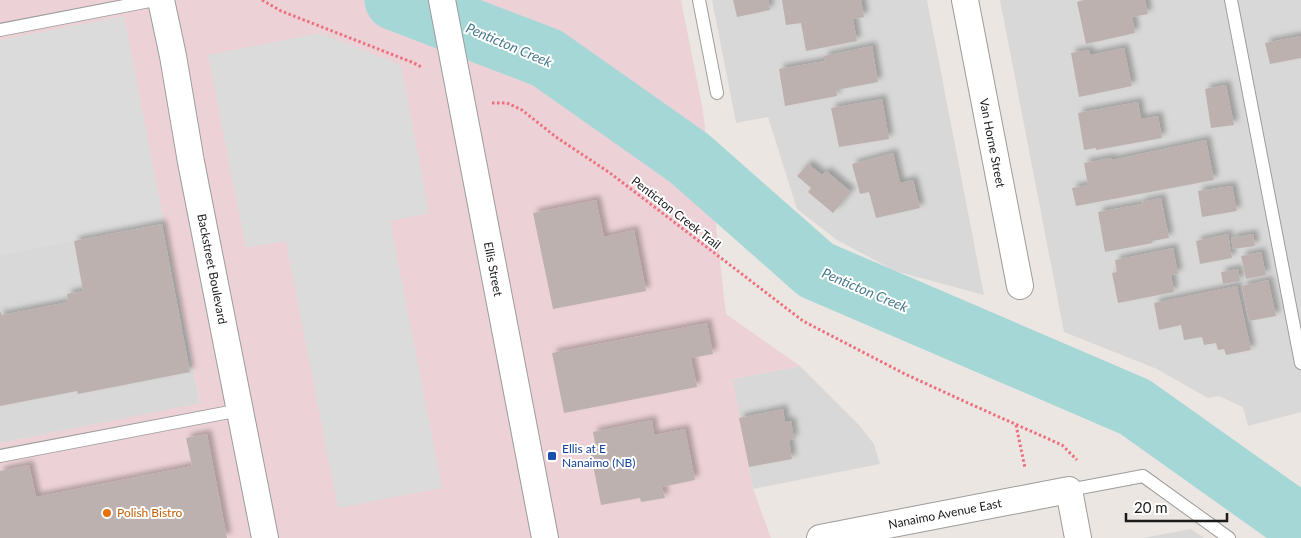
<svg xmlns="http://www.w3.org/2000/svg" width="1301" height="538" font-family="Lato,sans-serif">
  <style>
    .residential { fill: #d9d8d9 }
    .commercial { fill: #ecd2d6 }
    .parking { fill: #dbdbdb }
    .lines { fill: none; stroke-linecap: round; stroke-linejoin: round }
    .river { stroke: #a5d7d7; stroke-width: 61 }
    .building { fill: #bcb1af; filter: url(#shadow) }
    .lane-casing { stroke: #9c9c9c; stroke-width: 14 }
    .street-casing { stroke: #9c9c9c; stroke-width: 28 }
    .path { stroke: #ee707f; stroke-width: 3; stroke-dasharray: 2.5 2.5; stroke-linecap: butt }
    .lane { stroke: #fff; stroke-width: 12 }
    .street { stroke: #fff; stroke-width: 26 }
    .transit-dot { fill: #1a4fb4; stroke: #fff; stroke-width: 2 }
    .food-dot { fill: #e8710a; stroke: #fff; stroke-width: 2 }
    .labels { text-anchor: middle; stroke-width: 4; stroke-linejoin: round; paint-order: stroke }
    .street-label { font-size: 12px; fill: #1b1b1b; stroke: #fff }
    .transit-label { font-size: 12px; fill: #164399; stroke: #fff; text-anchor: start }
    .food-label { font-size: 12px; fill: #c56008; stroke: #fff; text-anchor: start }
    .water-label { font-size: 14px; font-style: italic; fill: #477a8d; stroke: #fff }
  </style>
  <defs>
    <filter id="shadow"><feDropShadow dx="4.5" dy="-4.5" stdDeviation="2.5" flood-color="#0004"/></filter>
  </defs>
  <rect width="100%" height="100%" fill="#ece6e2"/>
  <path class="residential" d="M 712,0 L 927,0 L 984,295 L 895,271 L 837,240 L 797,209 L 768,117 L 736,123 Z
    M 1000,0 L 1301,0 L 1301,412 L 1248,426 L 1243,407 L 1219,396 L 1208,398 L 1157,369 L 1064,332 Z
    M 164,223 L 200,404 L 0,443 L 0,255 Z
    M 800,366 L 859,425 L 874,444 L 880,464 L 753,489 L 732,379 Z
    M 1191,529 L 1204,538 L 1143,538 Z"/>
  <path class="commercial" d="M 0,0 L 681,0 L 703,111 L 726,314 L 800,366 L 733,379 L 753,489 L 771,538 L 0,538 L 0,443 L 200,403 L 164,223 L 0,255 Z"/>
  <path class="parking" d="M 124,16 L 164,223 L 0,255 L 0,40 Z
    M 320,33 L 401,65 L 429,213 L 390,221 L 442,488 L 338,508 L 286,241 L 246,248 L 208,55 Z"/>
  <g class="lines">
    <path class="river" d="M 395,0 L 547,58 L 689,158 L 816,270 L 1135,407 L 1301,525"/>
  </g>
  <path class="building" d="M 733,0 L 768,0 L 770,10 L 737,17 Z
    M 782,0 L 861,0 L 864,17 L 853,19 L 857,41 L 806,51 L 801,23 L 786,25 Z
    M 1085,0 L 1145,0 L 1148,14 L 1132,17 L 1135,33 L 1086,44 L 1077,2 Z
    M 1301,36 L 1301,58 L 1270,64 L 1265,43 Z
    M 872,46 L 878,82 L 836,90 L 837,96 L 785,106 L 779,69 L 825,61 L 824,56 Z
    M 1124,48 L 1132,86 L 1079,97 L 1071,53 L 1089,50 L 1090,55 Z
    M 1226,85 L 1234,125 L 1211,128 L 1205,89 Z
    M 882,99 L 889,139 L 839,147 L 831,108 Z
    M 1138,102 L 1141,119 L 1158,116 L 1162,138 L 1096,150 L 1096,148 L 1084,150 L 1078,113 Z
    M 1206,140 L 1214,180 L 1076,206 L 1072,188 L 1088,185 L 1084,163 L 1111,158 L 1112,160 Z
    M 893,153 L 900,183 L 913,180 L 920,208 L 876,218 L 869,192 L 860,194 L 852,164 Z
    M 808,164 L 822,175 L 826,171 L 851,192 L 833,213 L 808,192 L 811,188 L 797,176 Z
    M 1232,186 L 1237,211 L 1202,217 L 1198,191 Z
    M 1161,198 L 1169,238 L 1152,241 L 1153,243 L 1105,252 L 1098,212 L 1142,204 L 1141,202 Z
    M 596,200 L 604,237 L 634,230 L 646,291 L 553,309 L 533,213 Z
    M 162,224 L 190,372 L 78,394 L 77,391 L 0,406 L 0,311 L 2,315 L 68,302 L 67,294 L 83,291 L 74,241 Z
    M 1228,234 L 1232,258 L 1200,264 L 1196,241 Z
    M 1253,234 L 1255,246 L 1233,249 L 1231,238 Z
    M 1173,248 L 1178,274 L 1171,275 L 1174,292 L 1118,303 L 1112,273 L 1117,272 L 1115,260 Z
    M 1261,252 L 1266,275 L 1246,279 L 1241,256 Z
    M 1238,269 L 1240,281 L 1223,284 L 1221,272 Z
    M 1268,280 L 1276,316 L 1249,321 L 1242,286 Z
    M 1237,286 L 1251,350 L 1226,355 L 1224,349 L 1218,350 L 1216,343 L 1204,345 L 1202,337 L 1184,340 L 1181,325 L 1159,330 L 1154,303 Z
    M 707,323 L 713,354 L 691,358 L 697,387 L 564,413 L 552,353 Z
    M 783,409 L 785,422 L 791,421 L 794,439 L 789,440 L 792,459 L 749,467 L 739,418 Z
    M 652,420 L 654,435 L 685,429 L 695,480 L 662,487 L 665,498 L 641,502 L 640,498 L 601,505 L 590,450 L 596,448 L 593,432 Z
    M 207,434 L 227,538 L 0,538 L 0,471 L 29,465 L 36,497 L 192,466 L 186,438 Z"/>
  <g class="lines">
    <g class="lane-casing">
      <path id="lane" d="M 699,0 L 717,93
        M 1231,0 L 1301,363
        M 0,30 L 155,0
        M 0,456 L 240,410
        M 1069,490 L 1143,476 L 1229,538"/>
    </g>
    <g class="street-casing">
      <path id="street" d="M 161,0 L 173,56 L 191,162 L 265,538
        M 442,0 L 545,538
        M 965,0 L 1020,286
        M 820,538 L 1069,490 L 1078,538"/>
    </g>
    <path class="path" d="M 262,0 L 281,11 L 414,63 L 423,68
      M 492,103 L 507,103 L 522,110 L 556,137 L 610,173 L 661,212 L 803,321 L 905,374 L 968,403 L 1062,445 L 1077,460
      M 1016,425 L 1025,468"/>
    <use href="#lane" class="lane"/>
    <use href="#street" class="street"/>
  </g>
  <rect class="transit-dot" x="547" y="451" width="10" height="10" rx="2.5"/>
  <circle class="food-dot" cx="107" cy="513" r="5"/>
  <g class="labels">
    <g class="street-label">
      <text transform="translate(992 143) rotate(79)" y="4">Van Horne Street</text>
      <text transform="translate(676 213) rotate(38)" y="4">Penticton Creek Trail</text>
      <text transform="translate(212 269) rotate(79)" y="4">Backstreet Boulevard</text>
      <text transform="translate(493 269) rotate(79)" y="4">Ellis Street</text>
      <text transform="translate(945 514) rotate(-11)" y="4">Nanaimo Avenue East</text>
    </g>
    <g class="transit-label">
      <text x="562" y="453">Ellis at E<tspan x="562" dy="14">Nanaimo (NB)</tspan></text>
    </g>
    <g class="food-label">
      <text x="117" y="517">Polish Bistro</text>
    </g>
    <g class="water-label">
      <text transform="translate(509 45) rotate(23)" y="5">Penticton Creek</text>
      <text transform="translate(865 290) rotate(23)" y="5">Penticton Creek</text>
    </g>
  </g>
  <path d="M1126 513v8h101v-8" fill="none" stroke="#1b1b1b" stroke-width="2.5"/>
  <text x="1134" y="513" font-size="15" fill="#1b1b1b" stroke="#ffffff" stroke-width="4" paint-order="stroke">20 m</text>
</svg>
